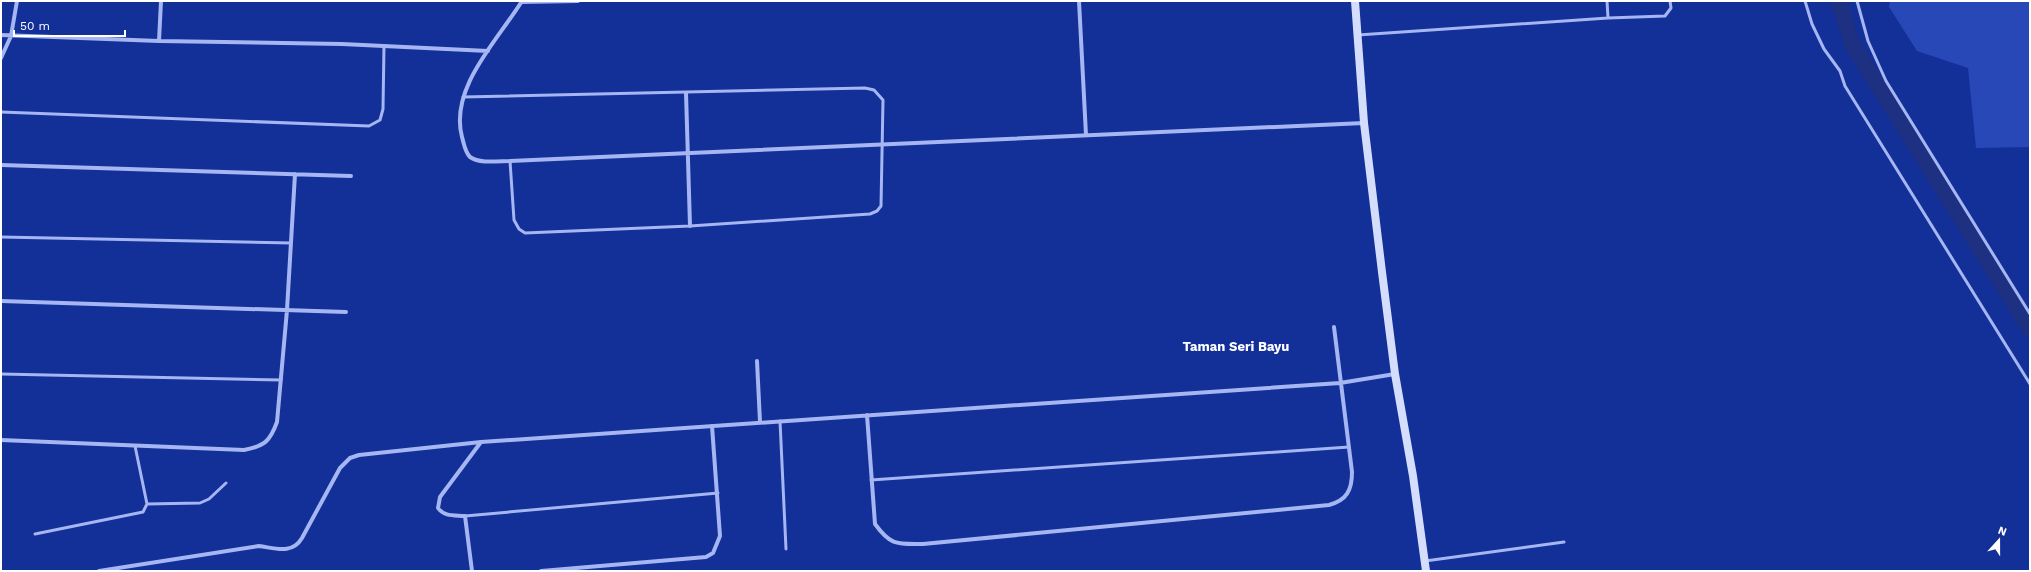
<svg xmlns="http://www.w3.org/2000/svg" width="2031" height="572" font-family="'Work Sans',sans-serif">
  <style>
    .green { fill: #2948b8 }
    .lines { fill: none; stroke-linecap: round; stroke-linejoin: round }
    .canal { stroke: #1d3081; stroke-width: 16 }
    .lane { stroke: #a5b6f3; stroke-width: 3 }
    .street { stroke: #a5b6f3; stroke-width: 4 }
    .secondary { stroke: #d5ddfd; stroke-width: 8 }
    .labels { text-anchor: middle; stroke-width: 3.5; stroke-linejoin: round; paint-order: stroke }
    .neighbourhood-label { font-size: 13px; font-weight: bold; fill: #fff; stroke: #132f98 }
  </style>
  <rect width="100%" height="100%" fill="#132f98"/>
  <path class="green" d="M 1890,1 L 2030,1 L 2030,147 L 1976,148 L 1968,68 L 1917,51 L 1889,7 Z"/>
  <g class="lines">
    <path class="canal" d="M 1839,1 L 1852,44 L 2030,329"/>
    <path class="lane" d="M 1607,1 L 1608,18
      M 1805,1 L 1812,24 L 1824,49 L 1840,71 L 1845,86 L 2030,384
      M 1857,1 L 1868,41 L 1886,81 L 2030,314
      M 1358,35 L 1608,18 L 1665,16 L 1671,8 L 1670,1
      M 463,97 L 865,88 L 874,90 L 883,100 L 881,206 L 877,211 L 870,214 L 690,226 L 525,233 L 519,229 L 514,220 L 510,161
      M 1,112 L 369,126 L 380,120 L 383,109 L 384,46
      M 1,237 L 291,243
      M 1,374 L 281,380
      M 780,421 L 786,549
      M 871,480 L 1349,447
      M 147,504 L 200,503 L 209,499 L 226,483
      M 465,516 L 718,493
      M 35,534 L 143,512 L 147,504 L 135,446
      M 1425,561 L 1564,542"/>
    <path class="street" d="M 522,1 C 498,40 449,88 462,137 C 464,144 465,152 470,157 C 480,164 499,161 510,161 L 1364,123
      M 1079,1 L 1086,135
      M 521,2 L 578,1
      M 1,35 L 159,41 L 342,44 L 488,51
      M 159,41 L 161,1
      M 1,58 L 11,36 L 17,1
      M 686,93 L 690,226
      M 1,165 L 351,176
      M 1,301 L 346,312
      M 757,361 L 760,422
      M 867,415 L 875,524 C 891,546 897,544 923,544 L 1329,505 C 1347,500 1352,490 1352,472 L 1334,327
      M 1,440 L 244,450 C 265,446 270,441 277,422 L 287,310 L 295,174
      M 99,571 L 259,546 C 275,548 292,555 302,538 L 340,468 L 350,458 L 359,455 L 481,442 L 1340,383 L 1395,374
      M 472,571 L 465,516 C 455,515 444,517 438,508 L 440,497 L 481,442
      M 541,571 L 706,557 L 713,553 L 720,536 L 712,426"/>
    <path class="secondary" d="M 1355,1 L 1364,123 L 1382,272 L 1395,374 L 1413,476 L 1426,571"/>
  </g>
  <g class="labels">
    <g class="neighbourhood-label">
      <text x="1236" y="351">Taman Seri Bayu</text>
    </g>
  </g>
  <rect width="2031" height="572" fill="none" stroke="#ffffff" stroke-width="4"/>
  <g transform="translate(1999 540) rotate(21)" stroke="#132f98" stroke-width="3" paint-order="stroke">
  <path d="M0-3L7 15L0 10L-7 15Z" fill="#ffffff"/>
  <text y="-6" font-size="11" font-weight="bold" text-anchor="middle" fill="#ffffff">N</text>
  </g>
  <path d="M14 30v6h111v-6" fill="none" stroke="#ffffff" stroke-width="2"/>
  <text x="20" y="30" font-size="12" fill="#ffffff" stroke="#132f98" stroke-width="3" paint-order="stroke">50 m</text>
</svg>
